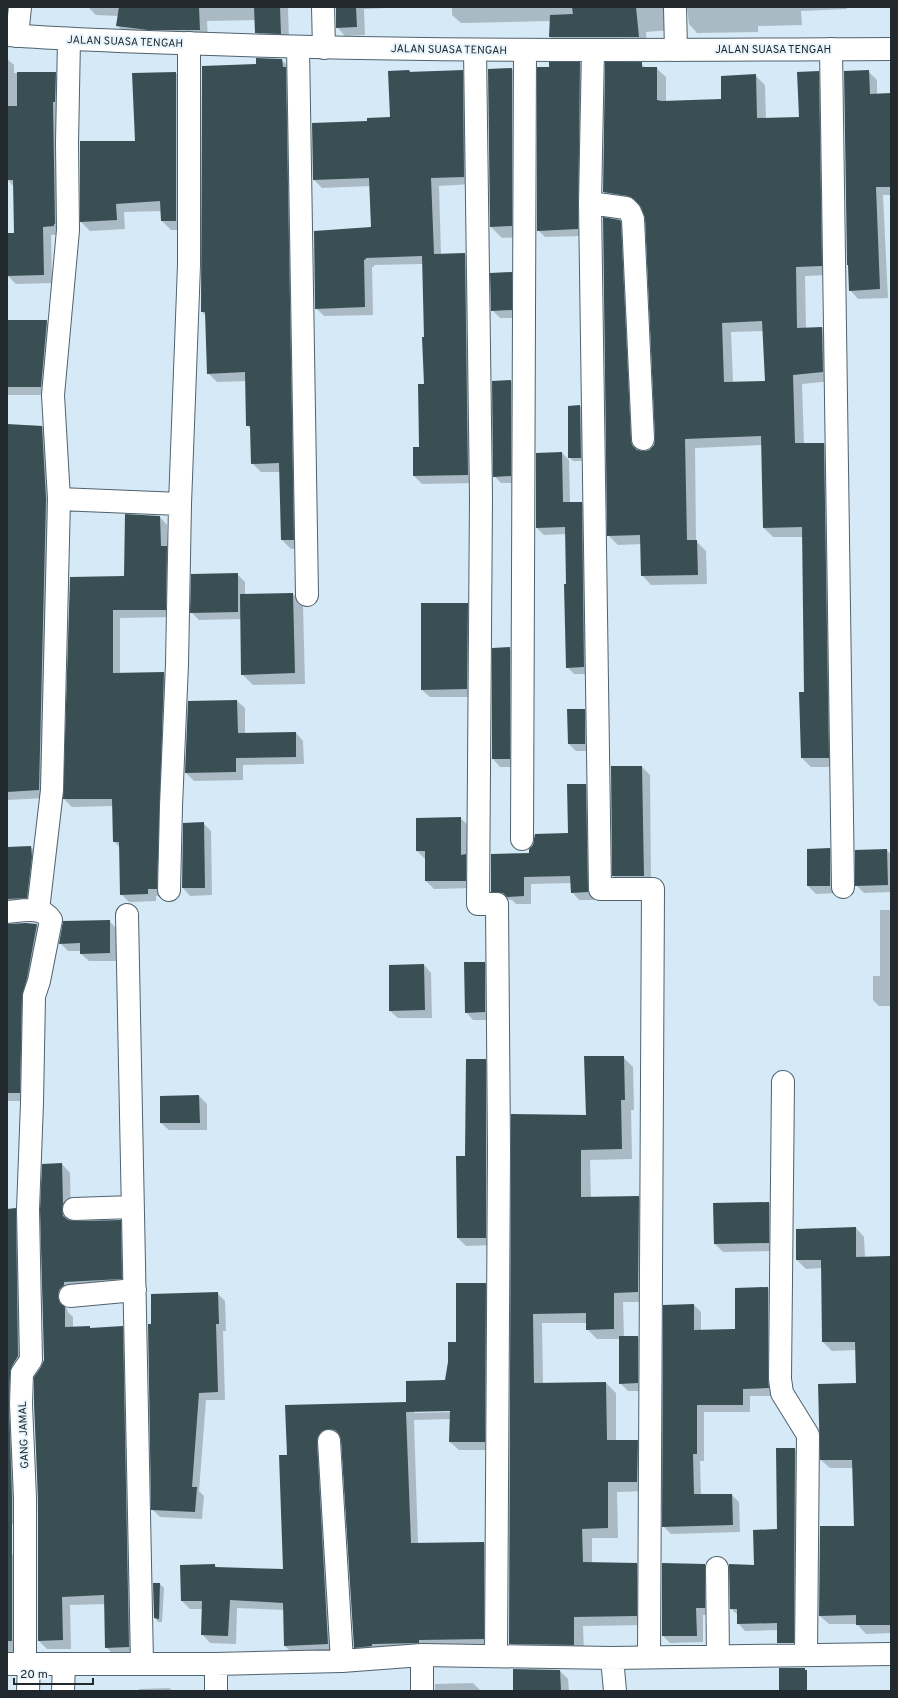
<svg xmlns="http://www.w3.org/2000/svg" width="898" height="1698" font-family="Overpass,sans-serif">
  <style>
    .shadow { fill: #0003; fill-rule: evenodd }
    .building { fill: #3a4f54; fill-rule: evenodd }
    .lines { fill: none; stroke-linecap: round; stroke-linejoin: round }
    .minor-casing { stroke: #50626d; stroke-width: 24 }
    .tertiary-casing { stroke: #50626d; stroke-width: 24 }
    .minor { stroke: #fff; stroke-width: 22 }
    .tertiary { stroke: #fff; stroke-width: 22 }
    .labels { text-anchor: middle; stroke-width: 4; stroke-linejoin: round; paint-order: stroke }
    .street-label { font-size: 11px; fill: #21292e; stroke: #e9f5fd }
  </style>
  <rect width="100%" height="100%" fill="#d5e9f6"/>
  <path class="shadow" d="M 7,7 L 20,7 L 16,16 L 7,16 Z
    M 88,7 L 288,7 L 289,42 L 265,41 L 256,32 L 256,20 L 207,21 L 208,38 L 126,34 L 117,25 L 119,16 L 96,15 Z
    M 337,7 L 412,7 L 364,9 L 365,35 L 345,36 L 337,27 Z
    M 452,7 L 675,7 L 671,30 L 646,32 L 647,45 L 559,45 L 550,37 L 550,21 L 461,23 L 452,15 Z
    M 687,7 L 846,7 L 847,9 L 801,11 L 802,25 L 758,26 L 758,32 L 697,33 L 689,24 Z
    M 7,59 L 14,65 L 14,73 L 55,73 L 64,81 L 62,234 L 51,235 L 52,283 L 16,284 L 8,276 L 7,234 L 15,234 L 14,187 L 8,180 Z
    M 282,60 L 291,69 L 302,548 L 291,549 L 282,540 L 281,472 L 261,472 L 252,463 L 251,429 L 247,425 L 246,381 L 217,382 L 208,373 L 206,316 L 202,312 L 258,65 Z
    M 580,63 L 587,70 L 584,236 L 545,237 L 538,230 L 550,68 Z
    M 641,63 L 645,68 L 656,68 L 666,77 L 666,102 L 722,100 L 755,75 L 765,85 L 766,119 L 800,118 L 818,72 L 828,82 L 831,275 L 805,276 L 806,329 L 822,328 L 832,338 L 832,381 L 802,384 L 804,444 L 824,444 L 833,453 L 838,767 L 811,767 L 802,758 L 805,693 L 803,537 L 773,537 L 764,528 L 762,445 L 695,448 L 696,541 L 706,551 L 707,584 L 651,585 L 642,575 L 642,544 L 618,545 L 608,535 L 619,221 L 630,232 L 640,452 L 650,451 L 655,446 L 656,439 L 646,218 L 642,207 L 638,205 L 613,201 L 604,192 ZM 764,331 L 766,382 L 733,382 L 731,332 Z
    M 512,69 L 523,80 L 522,237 L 502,238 L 491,227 L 489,70 Z
    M 462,71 L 471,79 L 472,184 L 439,186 L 441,255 L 465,254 L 473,262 L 476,483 L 422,484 L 414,476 L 420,448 L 425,385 L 425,338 L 423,264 L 374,265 L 374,267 L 372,267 L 373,315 L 324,316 L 316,308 L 372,228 L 371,186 L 322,188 L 314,180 L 313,124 L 368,122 L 391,118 L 389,72 Z
    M 868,71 L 877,80 L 877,95 L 891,94 L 891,195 L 883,195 L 888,298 L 858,299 L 850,290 Z
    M 176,73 L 185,82 L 185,230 L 171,230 L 162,221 L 162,211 L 124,212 L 125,229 L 90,231 L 81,222 L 136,142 L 134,74 Z
    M 511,273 L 519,281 L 519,318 L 500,318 L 492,310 Z
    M 7,321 L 47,322 L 55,330 L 49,395 L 7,395 Z
    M 511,381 L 518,388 L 517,483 L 501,483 L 494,476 Z
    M 569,406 L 580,406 L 584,410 L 584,461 L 573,461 L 569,457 Z
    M 7,425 L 42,426 L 50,435 L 47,798 L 7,800 Z
    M 562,453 L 569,460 L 570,503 L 581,503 L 589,510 L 591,674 L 574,674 L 567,667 L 566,534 L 544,535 L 537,528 Z
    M 160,517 L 167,525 L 168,548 L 174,555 L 173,617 L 120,618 L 120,674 L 164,673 L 172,681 L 164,896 L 156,896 L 156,901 L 129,902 L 121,894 L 120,848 L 114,841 L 113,806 L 72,807 L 64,799 L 71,578 L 125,577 Z
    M 237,574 L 245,582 L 245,595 L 293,594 L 303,604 L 305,684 L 253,685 L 242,674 L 242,619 L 199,620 L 191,612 Z
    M 467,604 L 475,611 L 475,697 L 430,697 L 422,690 Z
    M 509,648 L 517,656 L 517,767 L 500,767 L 493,759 L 493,649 Z
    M 237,701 L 245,708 L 245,734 L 296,733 L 303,741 L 304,764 L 243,765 L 243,780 L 194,781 L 186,773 L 189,702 Z
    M 584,710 L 592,718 L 593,751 L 576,751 L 569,744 Z
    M 612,767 L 642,767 L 650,775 L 651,884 L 621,884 L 613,876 Z
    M 586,785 L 593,793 L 596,900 L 579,900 L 572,892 L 571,883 L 531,884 L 531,904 L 516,904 L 512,900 L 499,899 L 492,891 L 530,854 L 569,834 Z
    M 460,818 L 468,825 L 473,888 L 434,889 L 426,881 L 425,859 L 417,851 Z
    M 203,823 L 211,831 L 212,895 L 190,896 L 183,888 Z
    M 31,847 L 39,856 L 35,906 L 7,912 L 7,848 Z
    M 830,849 L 837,857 L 838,893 L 816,894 L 808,886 Z
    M 887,850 L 891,855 L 891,892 L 864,893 L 856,885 Z
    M 880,910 L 891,910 L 891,1006 L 879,1006 L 873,1000 L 873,976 L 880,976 Z
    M 109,921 L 117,929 L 118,961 L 89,961 L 81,954 L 81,951 L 68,951 L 60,943 Z
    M 7,924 L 31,924 L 37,925 L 45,933 L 28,1101 L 7,1101 Z
    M 485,963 L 492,971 L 493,1020 L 473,1020 L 466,1012 Z
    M 424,965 L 431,973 L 432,1018 L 398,1018 L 390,1011 Z
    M 623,1057 L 633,1067 L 634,1110 L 631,1110 L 632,1159 L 590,1160 L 591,1198 L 638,1197 L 648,1207 L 648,1302 L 623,1302 L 624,1337 L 638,1337 L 646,1345 L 645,1391 L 628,1391 L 620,1383 L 620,1339 L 597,1339 L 587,1329 L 587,1323 L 542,1323 L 543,1384 L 606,1383 L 616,1393 L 616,1441 L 637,1441 L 647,1451 L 647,1491 L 617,1492 L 618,1538 L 592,1538 L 592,1563 L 637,1564 L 646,1574 L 646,1625 L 583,1626 L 584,1654 L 519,1653 L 510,1643 L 512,1115 L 587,1116 Z
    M 485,1060 L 493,1067 L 493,1245 L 466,1246 L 458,1238 L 457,1157 L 466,1157 Z
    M 199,1096 L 207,1104 L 207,1130 L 169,1130 L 161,1123 Z
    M 62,1164 L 70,1173 L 71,1222 L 120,1221 L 129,1230 L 130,1287 L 67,1299 L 66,1306 L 68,1312 L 73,1317 L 73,1328 L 89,1327 L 91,1329 L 122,1327 L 131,1335 L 138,1655 L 115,1656 L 106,1647 L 105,1604 L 70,1605 L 71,1649 L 47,1649 L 38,1640 L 38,1517 L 35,1404 L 44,1360 Z
    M 769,1203 L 777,1211 L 776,1251 L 723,1252 L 715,1244 Z
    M 15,1209 L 24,1218 L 20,1525 L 7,1524 L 7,1210 Z
    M 856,1228 L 864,1237 L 865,1257 L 891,1257 L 891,1633 L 866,1634 L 857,1624 L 829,1624 L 820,1616 L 855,1527 L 854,1468 L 830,1468 L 821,1460 L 857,1384 L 856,1350 L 832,1351 L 823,1342 L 822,1268 L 806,1269 L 797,1260 Z
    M 485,1284 L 494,1292 L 493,1450 L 459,1450 L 450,1442 L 451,1419 L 414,1420 L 418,1544 L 484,1543 L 492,1551 L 491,1647 L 363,1655 L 355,1647 L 342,1437 L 337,1436 L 336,1652 L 293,1654 L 285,1646 L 285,1610 L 237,1608 L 236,1644 L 210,1643 L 202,1634 L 203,1609 L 190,1609 L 182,1601 L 181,1566 L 215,1565 L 217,1568 L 284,1570 L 288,1456 L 286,1406 L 406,1403 L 446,1381 L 458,1343 ZM 455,1410 L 455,1412 L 414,1413 L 414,1411 Z
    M 768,1288 L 775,1296 L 776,1396 L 750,1396 L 750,1412 L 704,1412 L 704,1461 L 700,1461 L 701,1495 L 732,1495 L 739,1502 L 740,1532 L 671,1534 L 663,1526 L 694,1305 L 701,1312 L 701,1331 L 736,1330 L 736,1289 Z
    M 217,1293 L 225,1301 L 226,1331 L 223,1331 L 225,1400 L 206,1400 L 199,1491 L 204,1496 L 202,1519 L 160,1517 L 152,1509 L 152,1325 Z
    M 795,1449 L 802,1456 L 801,1638 L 786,1639 L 778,1630 L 745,1631 L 738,1623 L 738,1615 L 731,1609 L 755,1566 L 778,1530 Z
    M 7,1554 L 12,1554 L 21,1562 L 21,1659 L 7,1660 Z
    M 663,1564 L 705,1565 L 712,1572 L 712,1615 L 703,1615 L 703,1642 L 670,1643 L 663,1636 Z
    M 154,1584 L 160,1584 L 164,1588 L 162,1622 L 158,1622 L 155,1618 Z
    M 514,1670 L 560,1671 L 568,1679 L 569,1691 L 514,1691 Z
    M 473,1683 L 481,1691 L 435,1691 L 435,1684 Z
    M 169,1688 L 173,1691 L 139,1691 L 139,1689 Z"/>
  <path class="building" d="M 119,7 L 199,7 L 200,30 L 148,30 L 116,26 Z
    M 254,7 L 280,7 L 281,34 L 255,33 Z
    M 336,7 L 356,7 L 357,27 L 336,28 Z
    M 572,7 L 636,7 L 639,37 L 549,37 L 550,15 L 573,14 Z
    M 256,58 L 282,59 L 283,67 L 286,67 L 294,540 L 281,540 L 279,463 L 251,464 L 250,426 L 246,426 L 245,372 L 207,374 L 205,312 L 201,312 L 202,66 L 256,64 Z
    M 549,62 L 580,62 L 578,229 L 537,231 L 537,67 L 549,67 Z
    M 605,62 L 642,62 L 642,67 L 657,67 L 657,100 L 662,101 L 721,99 L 721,76 L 756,74 L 757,118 L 799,117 L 797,72 L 819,71 L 822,266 L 796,267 L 797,328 L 822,327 L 823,372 L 793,375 L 795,443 L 824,443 L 829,758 L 801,758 L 799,692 L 804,692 L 802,527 L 763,528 L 761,436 L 685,439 L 687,540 L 697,540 L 698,575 L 641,576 L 640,535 L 607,536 L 603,217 L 620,220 L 621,222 L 631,440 L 632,445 L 637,450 L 644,451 L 649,450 L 654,445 L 655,438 L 645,218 L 641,207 L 634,199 L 628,196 L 603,192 ZM 762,321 L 765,381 L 724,382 L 722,323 Z
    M 512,68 L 512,226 L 490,227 L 488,69 Z
    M 409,70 L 410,72 L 463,70 L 464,177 L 431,178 L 434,254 L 465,253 L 468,475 L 413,476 L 413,447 L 419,447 L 418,384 L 424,384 L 422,337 L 424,337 L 422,256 L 366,258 L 366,259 L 364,260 L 365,307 L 315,309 L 314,231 L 371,227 L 369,178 L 313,180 L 312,123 L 367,121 L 367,118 L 390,117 L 388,71 Z
    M 869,70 L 870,94 L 891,93 L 891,187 L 876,187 L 880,289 L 849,291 L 848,265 L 847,265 L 844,71 Z
    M 17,72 L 56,72 L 55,102 L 53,102 L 55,224 L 54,224 L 54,226 L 43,227 L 44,275 L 7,276 L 7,233 L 14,233 L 13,180 L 7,180 L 7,106 L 17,106 Z
    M 176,72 L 176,221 L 161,221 L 160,201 L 116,204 L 117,220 L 80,222 L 80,141 L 135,141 L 132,73 Z
    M 512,272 L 512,310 L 491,311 L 490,273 Z
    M 7,320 L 47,320 L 41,387 L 7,387 Z
    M 511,380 L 511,476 L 493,477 L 492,381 Z
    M 580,405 L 581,458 L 568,458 L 568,406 Z
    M 7,424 L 42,426 L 46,499 L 39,790 L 7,792 Z
    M 562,452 L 563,502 L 582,502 L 584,667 L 566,668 L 564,584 L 566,584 L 565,527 L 536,528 L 536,453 Z
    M 125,514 L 160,516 L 161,546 L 167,546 L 166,610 L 113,610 L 113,673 L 164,672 L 157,889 L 148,889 L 148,894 L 120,895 L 119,842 L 113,842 L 112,799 L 63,799 L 70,577 L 124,576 Z
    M 238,573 L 238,612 L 190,613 L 191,574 Z
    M 293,593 L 295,673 L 241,675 L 240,594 Z
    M 421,603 L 468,603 L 467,689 L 421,690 Z
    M 510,647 L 510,759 L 492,759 L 492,648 Z
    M 237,700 L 238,733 L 296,732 L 296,757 L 236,758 L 236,772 L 185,773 L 188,701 Z
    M 567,709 L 585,709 L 585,744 L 568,744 Z
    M 611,766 L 642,766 L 644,876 L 612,876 Z
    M 567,784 L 586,784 L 588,892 L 571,893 L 570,876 L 524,877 L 524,896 L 507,897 L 503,893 L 491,892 L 491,854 L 529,853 L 529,849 L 533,845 L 534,839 L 535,834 L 568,833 Z
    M 461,817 L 461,855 L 466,854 L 466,881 L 425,881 L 425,851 L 416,851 L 416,818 Z
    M 204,822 L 205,888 L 182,888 L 183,823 Z
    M 31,846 L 32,857 L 27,898 L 7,899 L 7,847 Z
    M 830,848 L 830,886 L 807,886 L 807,849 Z
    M 887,849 L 888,885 L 855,886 L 855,850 Z
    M 110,920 L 110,953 L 80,954 L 80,943 L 59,944 L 63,921 Z
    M 26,923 L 37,924 L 27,978 L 22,996 L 20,1093 L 7,1093 L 7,924 Z
    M 464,962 L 485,962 L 485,1012 L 465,1013 Z
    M 424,964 L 425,1010 L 389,1011 L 389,965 Z
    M 584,1056 L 624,1056 L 625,1100 L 621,1100 L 622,1149 L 581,1150 L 581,1197 L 639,1196 L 638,1292 L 614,1293 L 614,1329 L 586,1330 L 586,1313 L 533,1314 L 534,1383 L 606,1382 L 607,1440 L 638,1440 L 637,1482 L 608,1482 L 608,1528 L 582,1529 L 583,1562 L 637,1563 L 637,1616 L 574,1617 L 574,1645 L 509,1644 L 511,1114 L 586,1115 Z
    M 466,1059 L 486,1059 L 486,1238 L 457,1238 L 456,1156 L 465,1156 Z
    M 199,1095 L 200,1123 L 160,1123 L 160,1096 Z
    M 62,1163 L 63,1204 L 62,1209 L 63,1216 L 68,1220 L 74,1221 L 121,1220 L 122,1279 L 64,1282 L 64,1285 L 59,1290 L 58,1297 L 60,1303 L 65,1307 L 65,1327 L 90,1326 L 90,1328 L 123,1326 L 129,1647 L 105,1648 L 104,1595 L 62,1597 L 63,1640 L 38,1641 L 38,1498 L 34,1404 L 34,1377 L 41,1367 L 44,1360 L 40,1210 L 42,1164 Z
    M 769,1202 L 769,1243 L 714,1244 L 713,1203 Z
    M 16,1208 L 18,1356 L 12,1366 L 10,1373 L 9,1405 L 12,1498 L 12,1641 L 7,1641 L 7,1209 Z
    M 856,1227 L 856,1257 L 891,1256 L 891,1625 L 856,1625 L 856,1615 L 819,1616 L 820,1526 L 854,1526 L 852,1460 L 820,1460 L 818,1384 L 856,1383 L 855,1342 L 822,1342 L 821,1260 L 796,1260 L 796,1229 Z
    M 456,1283 L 486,1283 L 485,1442 L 449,1442 L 450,1411 L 406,1412 L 411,1543 L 484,1542 L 484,1639 L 419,1640 L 419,1643 L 372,1644 L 372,1646 L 354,1648 L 341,1440 L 339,1434 L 335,1430 L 329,1429 L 322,1431 L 318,1436 L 317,1442 L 328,1644 L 284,1646 L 283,1603 L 230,1600 L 228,1636 L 201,1635 L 202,1601 L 181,1601 L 180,1565 L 215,1564 L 215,1567 L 283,1569 L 279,1455 L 287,1455 L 285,1405 L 406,1402 L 406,1407 L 406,1381 L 445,1380 L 448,1362 L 448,1342 L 456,1342 Z
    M 768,1287 L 768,1379 L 769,1388 L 743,1389 L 743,1405 L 697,1405 L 697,1454 L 693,1454 L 694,1494 L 732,1494 L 733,1525 L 662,1527 L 663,1305 L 694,1304 L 694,1330 L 735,1329 L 735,1288 Z
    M 218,1292 L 219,1324 L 216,1324 L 218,1392 L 199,1393 L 192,1487 L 197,1487 L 195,1512 L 151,1510 L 148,1324 L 151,1324 L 151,1294 Z
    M 619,1336 L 638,1336 L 638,1383 L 619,1384 Z
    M 776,1448 L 795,1448 L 794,1643 L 777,1643 L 777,1623 L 737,1624 L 737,1609 L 730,1609 L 729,1564 L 754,1565 L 753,1530 L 777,1529 Z
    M 662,1563 L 705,1564 L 705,1608 L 696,1608 L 697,1636 L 662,1636 Z
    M 153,1583 L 160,1583 L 159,1619 L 154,1618 Z
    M 779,1668 L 805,1668 L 805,1670 L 807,1670 L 807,1691 L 779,1691 Z
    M 513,1669 L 560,1670 L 561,1691 L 513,1691 Z"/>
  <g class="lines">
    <g class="minor-casing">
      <path id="minor" d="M 323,7 L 324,48
        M 675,7 L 676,50
        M 17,36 L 20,7
        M 298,47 L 307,595
        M 831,49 L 843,887
        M 475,50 L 481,497 L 478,904 L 497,904 L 499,1149 L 496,1656
        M 593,50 L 590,203 L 600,889 L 653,889 L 649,1657
        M 590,203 L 626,208 L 630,212 L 633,219 L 643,439
        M 59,499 L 180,504
        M 522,839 L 525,50
        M 169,890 L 171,806 L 177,664 L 180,504 L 189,265 L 189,43
        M 38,910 L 52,790 L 59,499 L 53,395 L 68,230 L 67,143 L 69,39
        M 7,912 C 22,911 42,905 51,920 L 39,981 L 34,996 L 32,1103 L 28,1210 L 31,1360 L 22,1373 L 21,1404 L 25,1498 L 25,1663
        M 127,915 L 142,1663
        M 783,1082 L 780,1379 L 782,1393 L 808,1435 L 806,1655
        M 74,1209 L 132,1207
        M 70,1296 L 135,1290
        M 329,1441 L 342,1661
        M 717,1568 L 718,1656
        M 422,1655 L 422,1691
        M 612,1658 L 615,1691
        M 7,1664 L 216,1664 L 342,1661 L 422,1655 L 612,1658 L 891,1654
        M 216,1664 L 216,1691
        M 28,1691 L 29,1663
        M 63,1691 L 64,1664"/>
    </g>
    <g class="tertiary-casing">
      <path id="tertiary" d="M 7,35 C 75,40 143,42 211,44 C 438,52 664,50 891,49"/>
    </g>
    <use href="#minor" class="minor"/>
    <use href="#tertiary" class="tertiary"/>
  </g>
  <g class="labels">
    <g class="street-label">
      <text transform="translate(125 41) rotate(2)" y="4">JALAN SUASA TENGAH</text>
      <text transform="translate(449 49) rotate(1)" y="4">JALAN SUASA TENGAH</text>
      <text x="773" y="53">JALAN SUASA TENGAH</text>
      <text transform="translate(23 1435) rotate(-92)" y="4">GANG JAMAL</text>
    </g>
  </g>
  <rect width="898" height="1698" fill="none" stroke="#21292e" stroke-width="16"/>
  <path d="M14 1678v6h79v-6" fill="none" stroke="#21292e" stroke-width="2"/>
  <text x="20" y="1678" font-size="12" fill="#21292e" stroke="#e9f5fd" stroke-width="3" paint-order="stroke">20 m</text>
</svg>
